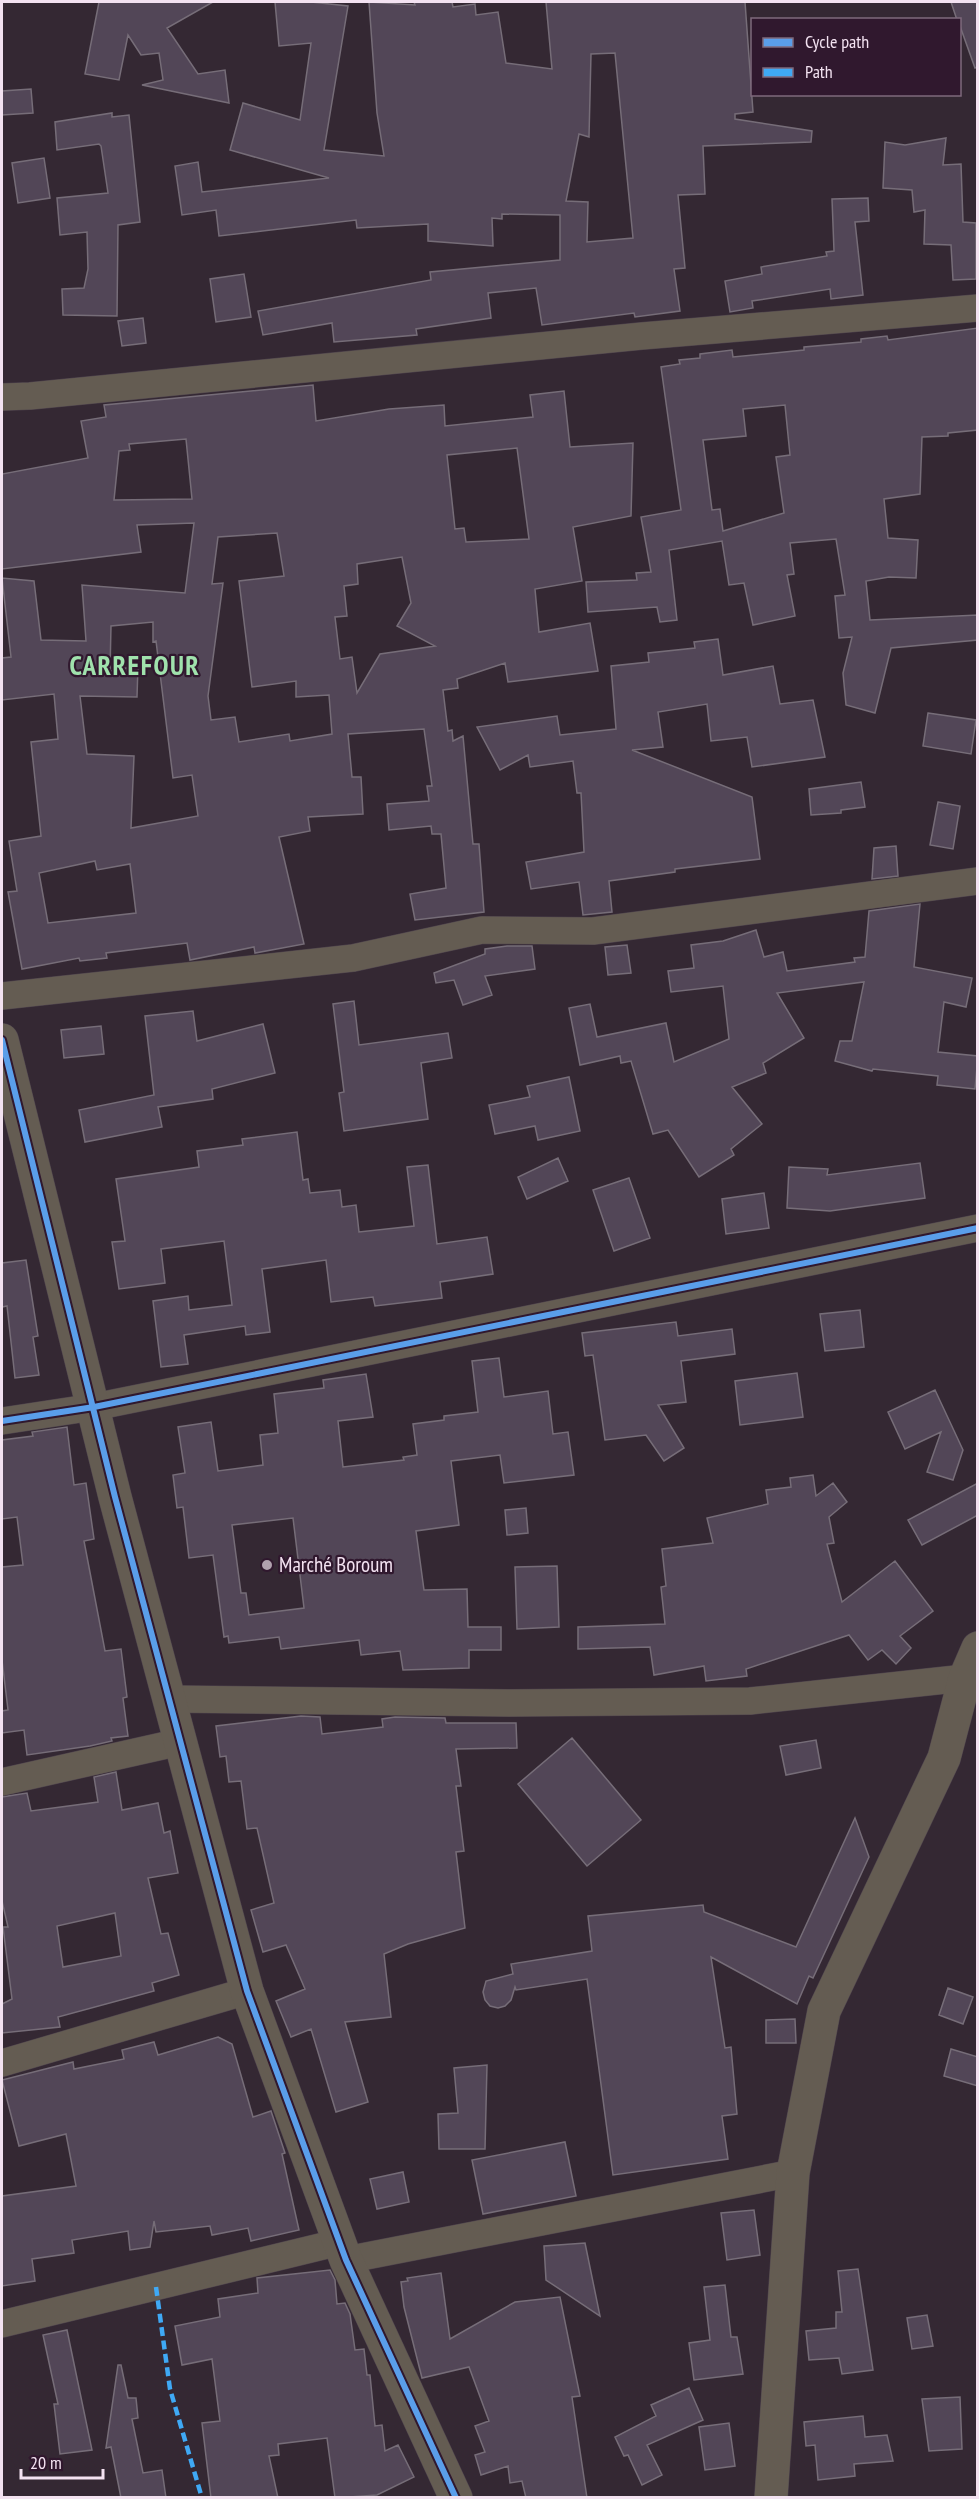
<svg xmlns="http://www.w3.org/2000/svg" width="979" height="2499" font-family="'PT Sans Narrow',sans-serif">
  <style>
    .building { fill: #524657; stroke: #766d78; stroke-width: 1.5; fill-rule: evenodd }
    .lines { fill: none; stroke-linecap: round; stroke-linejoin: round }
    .minor-casing { stroke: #4e434d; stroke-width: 28 }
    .tertiary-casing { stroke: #4e434d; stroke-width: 34 }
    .minor { stroke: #645c52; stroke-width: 27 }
    .tertiary { stroke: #645c52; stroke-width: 33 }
    .quiet { stroke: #3fa9f5; stroke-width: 4.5; stroke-dasharray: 9 4.5; stroke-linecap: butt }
    .cycleway-casing { stroke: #30182e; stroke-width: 10 }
    .cycleway { stroke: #5a9eea; stroke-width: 6 }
    .poi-dot { fill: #b0a1ae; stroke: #30182e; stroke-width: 2 }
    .labels { text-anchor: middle; stroke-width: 4.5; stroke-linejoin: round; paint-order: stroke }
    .poi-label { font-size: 21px; fill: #f3e2f1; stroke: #30182e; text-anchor: start }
    .district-label { font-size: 27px; font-weight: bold; letter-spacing: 1.5px; fill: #a0e2ad; stroke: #30182e }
  </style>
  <rect width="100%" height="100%" fill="#342833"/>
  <path class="building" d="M 99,2 L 213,2 L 167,28 L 198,74 L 225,70 L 229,103 L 142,85 L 163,80 L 159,53 L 141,55 L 128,35 L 119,80 L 85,74 Z
    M 275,2 L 311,2 L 348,6 L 324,150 L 384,156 L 377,113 L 369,2 L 415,5 L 414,2 L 452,2 L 453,7 L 475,4 L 476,15 L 498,12 L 506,63 L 552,69 L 546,2 L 745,2 L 753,112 L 735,114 L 735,119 L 812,131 L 811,142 L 703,146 L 705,194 L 678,195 L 685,268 L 674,269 L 680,311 L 635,317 L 634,313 L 542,325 L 536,288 L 488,293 L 491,318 L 416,329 L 417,335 L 334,342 L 332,323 L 263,335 L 258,311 L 431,280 L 430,272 L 560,260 L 560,215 L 502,214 L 502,219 L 492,218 L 493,246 L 428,241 L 428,224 L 357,228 L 356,220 L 219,236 L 216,210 L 182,215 L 175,166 L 198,162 L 202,192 L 329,178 L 230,150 L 243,103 L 300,120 L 311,43 L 279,46 ZM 615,53 L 633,238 L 587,242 L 588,202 L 566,201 L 579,134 L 589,137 L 591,54 Z
    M 951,2 L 978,2 L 978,67 L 975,68 L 960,26 L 960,20 L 957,20 Z
    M 31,89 L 33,113 L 2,115 L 2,91 Z
    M 112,113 L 112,117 L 129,115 L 140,222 L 118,225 L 117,316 L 63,315 L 62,289 L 84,288 L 88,269 L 87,232 L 60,235 L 57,198 L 108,193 L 101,146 L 99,144 L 57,150 L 55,122 Z
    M 946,138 L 943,165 L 961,164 L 963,222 L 976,223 L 976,279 L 953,280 L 951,245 L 924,244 L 925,210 L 914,212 L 912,190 L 883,188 L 885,142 L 905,145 Z
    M 44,158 L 50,198 L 18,203 L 12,163 Z
    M 868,198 L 869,221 L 855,222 L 863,295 L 831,299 L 830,289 L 752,301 L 753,308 L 730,312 L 725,281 L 762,274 L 761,267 L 827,256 L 826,252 L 834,251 L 832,199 Z
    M 244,274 L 251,317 L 216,322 L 210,279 Z
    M 143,318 L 146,343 L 122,346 L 118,321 Z
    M 978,328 L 978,430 L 948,433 L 948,436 L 922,437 L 920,494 L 884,499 L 888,538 L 918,540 L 916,578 L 889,577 L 866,581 L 870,620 L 978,615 L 978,640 L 891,648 L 875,713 L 846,705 L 843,673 L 852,637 L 839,638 L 835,596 L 845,595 L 836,539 L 790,543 L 794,574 L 787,575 L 795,616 L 753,625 L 744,583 L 729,585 L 722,541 L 669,550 L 677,620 L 660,622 L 657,607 L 588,612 L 586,582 L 637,580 L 636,573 L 651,572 L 641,517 L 681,510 L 661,367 L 680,364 L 679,360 L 700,358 L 700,354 L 732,350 L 733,357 L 804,350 L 804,347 L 861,342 L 861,339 L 887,336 L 888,340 ZM 785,405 L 790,455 L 776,457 L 784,513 L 723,531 L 720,509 L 712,510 L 703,440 L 746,436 L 743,409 Z
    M 313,385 L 316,421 L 389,409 L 444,405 L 445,426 L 533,417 L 530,395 L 564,391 L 570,447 L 633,443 L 631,516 L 573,527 L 582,581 L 535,589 L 539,632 L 590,623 L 598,671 L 508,682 L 505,663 L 457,679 L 458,688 L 443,690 L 448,731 L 452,730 L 453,741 L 463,736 L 473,844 L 479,844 L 484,912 L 415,920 L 410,894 L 446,888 L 441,834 L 432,834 L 431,826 L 389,830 L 387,804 L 429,801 L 427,786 L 432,786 L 424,729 L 348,734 L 352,777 L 361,777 L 363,814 L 308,817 L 310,831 L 279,837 L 304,944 L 255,953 L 254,947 L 190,960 L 187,943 L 106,953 L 107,958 L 80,961 L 79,958 L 22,969 L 8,892 L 17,891 L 9,841 L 41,836 L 31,742 L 58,739 L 54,694 L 2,700 L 2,658 L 11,657 L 2,578 L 34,581 L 41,640 L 86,641 L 82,585 L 185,593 L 194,523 L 137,525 L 141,552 L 2,569 L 2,474 L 88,458 L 81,421 L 106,417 L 104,405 ZM 186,439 L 192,499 L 114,500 L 119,451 L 130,450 L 129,444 ZM 517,448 L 529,539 L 466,542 L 464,528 L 455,529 L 447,455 ZM 277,533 L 284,576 L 239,581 L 252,687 L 296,681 L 296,697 L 329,695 L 332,734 L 290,741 L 289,734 L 239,742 L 235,717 L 211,720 L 208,696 L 223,583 L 212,584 L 218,537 ZM 402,557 L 411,603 L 397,626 L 435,646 L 380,654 L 357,693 L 352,657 L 340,659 L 335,617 L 347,616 L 344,586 L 358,584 L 357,564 ZM 153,622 L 153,642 L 156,641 L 173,778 L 192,775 L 198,816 L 131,828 L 134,756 L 87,754 L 80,696 L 137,697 L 138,666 L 110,671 L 111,626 ZM 95,861 L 97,870 L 130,864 L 136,913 L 48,923 L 39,873 Z
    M 718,639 L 723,675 L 773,666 L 780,704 L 813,700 L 825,757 L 752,767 L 747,737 L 711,741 L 707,704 L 658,712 L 663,747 L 632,750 L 752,797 L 760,859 L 675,869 L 675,872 L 609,881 L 612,912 L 583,915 L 579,882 L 531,889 L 526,862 L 584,852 L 581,793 L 577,793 L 573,761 L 530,767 L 528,755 L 500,770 L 477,727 L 557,716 L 560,735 L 616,729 L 611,666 L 649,662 L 648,653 L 695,648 L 694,642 Z
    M 928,713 L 976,720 L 971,754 L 923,746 Z
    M 861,782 L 865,807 L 841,810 L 841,813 L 811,815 L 809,789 Z
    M 938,802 L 960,806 L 953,849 L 930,845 Z
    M 896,846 L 898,876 L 872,879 L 874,848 Z
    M 920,904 L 914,967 L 972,978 L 966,1007 L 944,1002 L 938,1052 L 978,1056 L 975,1089 L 937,1085 L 938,1076 L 873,1069 L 872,1071 L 835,1061 L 840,1041 L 852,1041 L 864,982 L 777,993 L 804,1038 L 763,1063 L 766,1073 L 732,1087 L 762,1124 L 731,1149 L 734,1155 L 699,1177 L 668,1130 L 653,1134 L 631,1061 L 621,1063 L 620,1056 L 580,1065 L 569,1008 L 590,1004 L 597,1037 L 666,1023 L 674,1062 L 729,1039 L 723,986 L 671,992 L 668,971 L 694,968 L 691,945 L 723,941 L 756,930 L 764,957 L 783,952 L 787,971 L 855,962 L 854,958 L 865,957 L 869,911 Z
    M 627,945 L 631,973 L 608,975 L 605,947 Z
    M 507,946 L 532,946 L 535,969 L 485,976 L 492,995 L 463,1005 L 454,980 L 436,983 L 434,973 L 485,954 L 485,949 Z
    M 354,1001 L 359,1045 L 448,1033 L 452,1058 L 421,1063 L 428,1119 L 344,1131 L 339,1093 L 344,1092 L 333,1004 Z
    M 193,1011 L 197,1041 L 263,1024 L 275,1073 L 212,1089 L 213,1099 L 158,1107 L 162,1127 L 85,1142 L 79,1110 L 154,1095 L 145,1016 Z
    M 101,1026 L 104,1054 L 64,1058 L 61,1030 Z
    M 569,1077 L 580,1131 L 538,1140 L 535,1126 L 495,1134 L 489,1105 L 530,1097 L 527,1086 Z
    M 297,1132 L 303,1180 L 308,1179 L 310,1193 L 340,1190 L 342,1207 L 356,1205 L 359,1232 L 414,1226 L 407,1167 L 428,1165 L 437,1244 L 487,1237 L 493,1274 L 440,1282 L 442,1298 L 375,1306 L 373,1297 L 331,1302 L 326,1260 L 262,1269 L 270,1332 L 246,1335 L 245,1326 L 184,1335 L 188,1364 L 161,1367 L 153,1301 L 188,1296 L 189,1310 L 232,1305 L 224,1241 L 161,1249 L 165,1283 L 119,1289 L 112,1242 L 125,1241 L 116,1179 L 199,1167 L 197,1151 L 243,1145 L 242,1139 Z
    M 558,1158 L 568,1181 L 527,1199 L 518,1177 Z
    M 920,1163 L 925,1198 L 830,1211 L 787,1208 L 789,1167 L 828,1169 L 827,1175 Z
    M 629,1178 L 650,1238 L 614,1251 L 593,1190 Z
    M 764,1193 L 769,1228 L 726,1234 L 722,1199 Z
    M 26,1260 L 38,1336 L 33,1337 L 39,1375 L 15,1378 L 7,1306 L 2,1307 L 2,1263 Z
    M 860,1310 L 864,1347 L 825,1351 L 820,1314 Z
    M 676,1322 L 678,1336 L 732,1329 L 735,1354 L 681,1361 L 686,1402 L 658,1405 L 684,1448 L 664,1461 L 646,1435 L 605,1440 L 593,1355 L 585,1356 L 582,1333 Z
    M 499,1358 L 504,1397 L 548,1391 L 553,1434 L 568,1432 L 574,1475 L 504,1483 L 500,1455 L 451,1461 L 459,1525 L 416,1531 L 424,1590 L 467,1589 L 468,1627 L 501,1627 L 501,1650 L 469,1650 L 469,1668 L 403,1670 L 400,1651 L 361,1655 L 359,1640 L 281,1649 L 279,1637 L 229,1643 L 228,1636 L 224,1637 L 213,1555 L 189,1558 L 183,1507 L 177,1508 L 173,1475 L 185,1473 L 178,1427 L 211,1422 L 218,1471 L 263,1465 L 260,1435 L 278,1433 L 274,1394 L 324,1388 L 323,1380 L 366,1374 L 373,1417 L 338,1421 L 343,1467 L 404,1460 L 403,1457 L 417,1455 L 413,1424 L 444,1420 L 444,1416 L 478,1412 L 472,1361 ZM 293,1518 L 304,1608 L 249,1615 L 246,1593 L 241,1593 L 232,1525 Z
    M 797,1373 L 803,1417 L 740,1425 L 735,1381 Z
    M 935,1390 L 963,1450 L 953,1480 L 927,1472 L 941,1432 L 905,1449 L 888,1412 Z
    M 67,1427 L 74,1485 L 86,1483 L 94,1539 L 84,1541 L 105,1651 L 121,1649 L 127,1697 L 123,1698 L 128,1736 L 111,1738 L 112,1741 L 90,1746 L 27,1755 L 24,1730 L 2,1733 L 2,1711 L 8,1710 L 2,1660 L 2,1567 L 23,1565 L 17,1517 L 2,1519 L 2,1440 L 33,1436 L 32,1432 Z
    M 813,1475 L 816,1496 L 833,1483 L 847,1502 L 829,1517 L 834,1543 L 827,1544 L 842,1602 L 895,1561 L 933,1611 L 900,1636 L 911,1648 L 896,1664 L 882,1650 L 868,1660 L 849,1635 L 746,1669 L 747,1676 L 706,1681 L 704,1666 L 654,1675 L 650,1647 L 578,1649 L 578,1627 L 665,1624 L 661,1587 L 666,1586 L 662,1549 L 713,1543 L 707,1518 L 768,1504 L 766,1490 L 791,1487 L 790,1478 Z
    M 978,1483 L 978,1515 L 922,1545 L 908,1520 Z
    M 526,1508 L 528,1533 L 507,1535 L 505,1510 Z
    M 557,1566 L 559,1627 L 517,1629 L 515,1567 Z
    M 301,1716 L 320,1717 L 322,1734 L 383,1727 L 382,1719 L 395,1717 L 445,1718 L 446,1723 L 516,1723 L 517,1748 L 456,1749 L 461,1786 L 456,1786 L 464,1851 L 456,1852 L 465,1928 L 408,1944 L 384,1954 L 391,2017 L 345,2022 L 368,2102 L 336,2112 L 311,2029 L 291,2037 L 276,2001 L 305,1989 L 286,1945 L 263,1952 L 251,1910 L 274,1903 L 257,1828 L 247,1829 L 241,1781 L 229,1782 L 226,1756 L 220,1757 L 216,1726 Z
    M 572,1738 L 641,1820 L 587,1866 L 518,1784 Z
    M 816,1740 L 821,1768 L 786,1775 L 780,1746 Z
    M 116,1772 L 122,1810 L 158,1803 L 164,1833 L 170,1831 L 178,1873 L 148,1878 L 161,1934 L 168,1933 L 179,1975 L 152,1983 L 154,1991 L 58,2017 L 60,2027 L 2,2033 L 2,2004 L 12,1999 L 3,1927 L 8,1927 L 2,1901 L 2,1797 L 27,1793 L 31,1811 L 98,1802 L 94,1777 ZM 115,1913 L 121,1956 L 63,1967 L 57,1926 Z
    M 855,1818 L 869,1857 L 813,1978 L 809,1976 L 797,2004 L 711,1957 L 725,2048 L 731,2047 L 737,2114 L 722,2116 L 728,2159 L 613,2175 L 587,1979 L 516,1990 L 515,1987 L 511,2000 L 505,2006 L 498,2008 L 490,2006 L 485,2000 L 483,1992 L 486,1981 L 513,1974 L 511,1964 L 592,1951 L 588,1916 L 703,1905 L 704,1912 L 796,1947 Z
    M 948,1988 L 973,1997 L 963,2024 L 939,2015 Z
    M 795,2019 L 796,2043 L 766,2043 L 766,2020 Z
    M 218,2037 L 232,2044 L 253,2117 L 271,2111 L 285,2153 L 282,2154 L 299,2230 L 251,2241 L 248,2228 L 212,2235 L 210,2226 L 156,2232 L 154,2221 L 150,2247 L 130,2250 L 128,2231 L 72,2240 L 74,2253 L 32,2259 L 35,2281 L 2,2286 L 2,2196 L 76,2186 L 66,2134 L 19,2146 L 2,2080 L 73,2062 L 74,2069 L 124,2059 L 122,2050 L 154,2042 L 158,2055 Z
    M 951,2049 L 978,2057 L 978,2086 L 944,2076 Z
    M 487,2065 L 485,2149 L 439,2149 L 438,2114 L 458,2113 L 454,2068 Z
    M 565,2142 L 576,2196 L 483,2214 L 472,2160 Z
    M 403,2172 L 409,2202 L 377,2209 L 370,2179 Z
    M 754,2210 L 760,2255 L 727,2260 L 721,2213 Z
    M 585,2243 L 600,2316 L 546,2280 L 544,2246 Z
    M 858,2269 L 873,2370 L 842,2374 L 839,2358 L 809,2360 L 806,2331 L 836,2328 L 836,2312 L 842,2312 L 838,2271 Z
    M 330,2270 L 335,2280 L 337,2304 L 345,2303 L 350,2314 L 355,2350 L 364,2349 L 367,2375 L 370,2375 L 375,2426 L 382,2425 L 385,2451 L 398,2445 L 414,2477 L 377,2495 L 335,2498 L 327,2438 L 278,2444 L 279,2455 L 269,2456 L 278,2498 L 211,2498 L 202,2423 L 220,2421 L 212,2359 L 182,2365 L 175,2326 L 220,2317 L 218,2299 L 258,2293 L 257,2278 Z
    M 441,2273 L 450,2339 L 515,2302 L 560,2297 L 580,2396 L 572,2397 L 587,2498 L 526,2498 L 522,2481 L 510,2483 L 508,2466 L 481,2475 L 475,2455 L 485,2452 L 475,2426 L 489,2421 L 469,2367 L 422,2378 L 404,2307 L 401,2282 L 408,2281 L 407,2278 Z
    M 725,2285 L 731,2337 L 737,2337 L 743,2374 L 694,2380 L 689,2343 L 710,2340 L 704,2287 Z
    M 927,2315 L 933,2346 L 912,2349 L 907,2318 Z
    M 67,2330 L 92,2450 L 60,2454 L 54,2404 L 58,2404 L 43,2335 Z
    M 118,2365 L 121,2365 L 128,2398 L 136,2398 L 138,2418 L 132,2419 L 143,2473 L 162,2470 L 166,2498 L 121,2498 L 111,2447 L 106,2448 Z
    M 689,2388 L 703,2420 L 647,2445 L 662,2475 L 642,2485 L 628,2455 L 624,2456 L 615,2437 L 656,2416 L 651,2405 Z
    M 960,2397 L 962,2449 L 929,2451 L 922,2399 Z
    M 863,2416 L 865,2437 L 887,2435 L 893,2461 L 854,2464 L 855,2476 L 818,2480 L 815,2445 L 806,2446 L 804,2422 Z
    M 729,2423 L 735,2466 L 705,2470 L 699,2427 Z"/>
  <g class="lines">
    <g class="minor-casing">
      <path id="minor" d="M 2,397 L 30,396 L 642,336 L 978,308
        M 2,996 L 353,958 L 482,930 L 593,931 L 978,881
        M 2,1421 L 94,1407 L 978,1228
        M 170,1699 L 509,1703 L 750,1701 L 965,1678
        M 2,1782 L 180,1742
        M 2,2063 L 247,1991
        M 346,2260 L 793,2173
        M 2,2324 L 340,2242"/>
    </g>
    <g class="tertiary-casing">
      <path id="tertiary" d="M 2,1040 L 115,1497 L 247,1991 L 346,2260 L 456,2498
        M 771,2498 L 793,2173 L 824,2011 L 944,1758 L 965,1678 L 978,1648"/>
    </g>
    <use href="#minor" class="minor"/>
    <use href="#tertiary" class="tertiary"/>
    <path class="quiet" d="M 156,2287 L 170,2389 L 202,2498"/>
    <g class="cycleway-casing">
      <path id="cycleway" d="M 2,1040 L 115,1497 L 247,1991 L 346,2260 L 456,2498
        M 2,1421 L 94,1407 L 978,1228"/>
    </g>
    <use href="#cycleway" class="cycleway"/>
  </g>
  <circle class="poi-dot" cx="267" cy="1565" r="6"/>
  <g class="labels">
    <g class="poi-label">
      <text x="279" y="1572">Marché Boroum</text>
    </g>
    <g class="district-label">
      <text x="135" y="675">CARREFOUR</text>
    </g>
  </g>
  <rect width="979" height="2499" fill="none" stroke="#f3e2f1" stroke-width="6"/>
  <rect x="751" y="18" width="210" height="78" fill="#30182e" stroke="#7e697c" stroke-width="1.5"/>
  <rect x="763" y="38" width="30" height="9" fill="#5a9eea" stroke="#7e697c" stroke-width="1.5"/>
  <text x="805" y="48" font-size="18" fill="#f3e2f1">Cycle path</text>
  <rect x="763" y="68" width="30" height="9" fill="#3fa9f5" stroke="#7e697c" stroke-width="1.5"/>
  <text x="805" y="78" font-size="18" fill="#f3e2f1">Path</text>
  <path d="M21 2469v9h82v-9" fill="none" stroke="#f3e2f1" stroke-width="3"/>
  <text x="30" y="2469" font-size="18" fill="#f3e2f1" stroke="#30182e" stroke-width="4.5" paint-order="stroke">20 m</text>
</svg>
